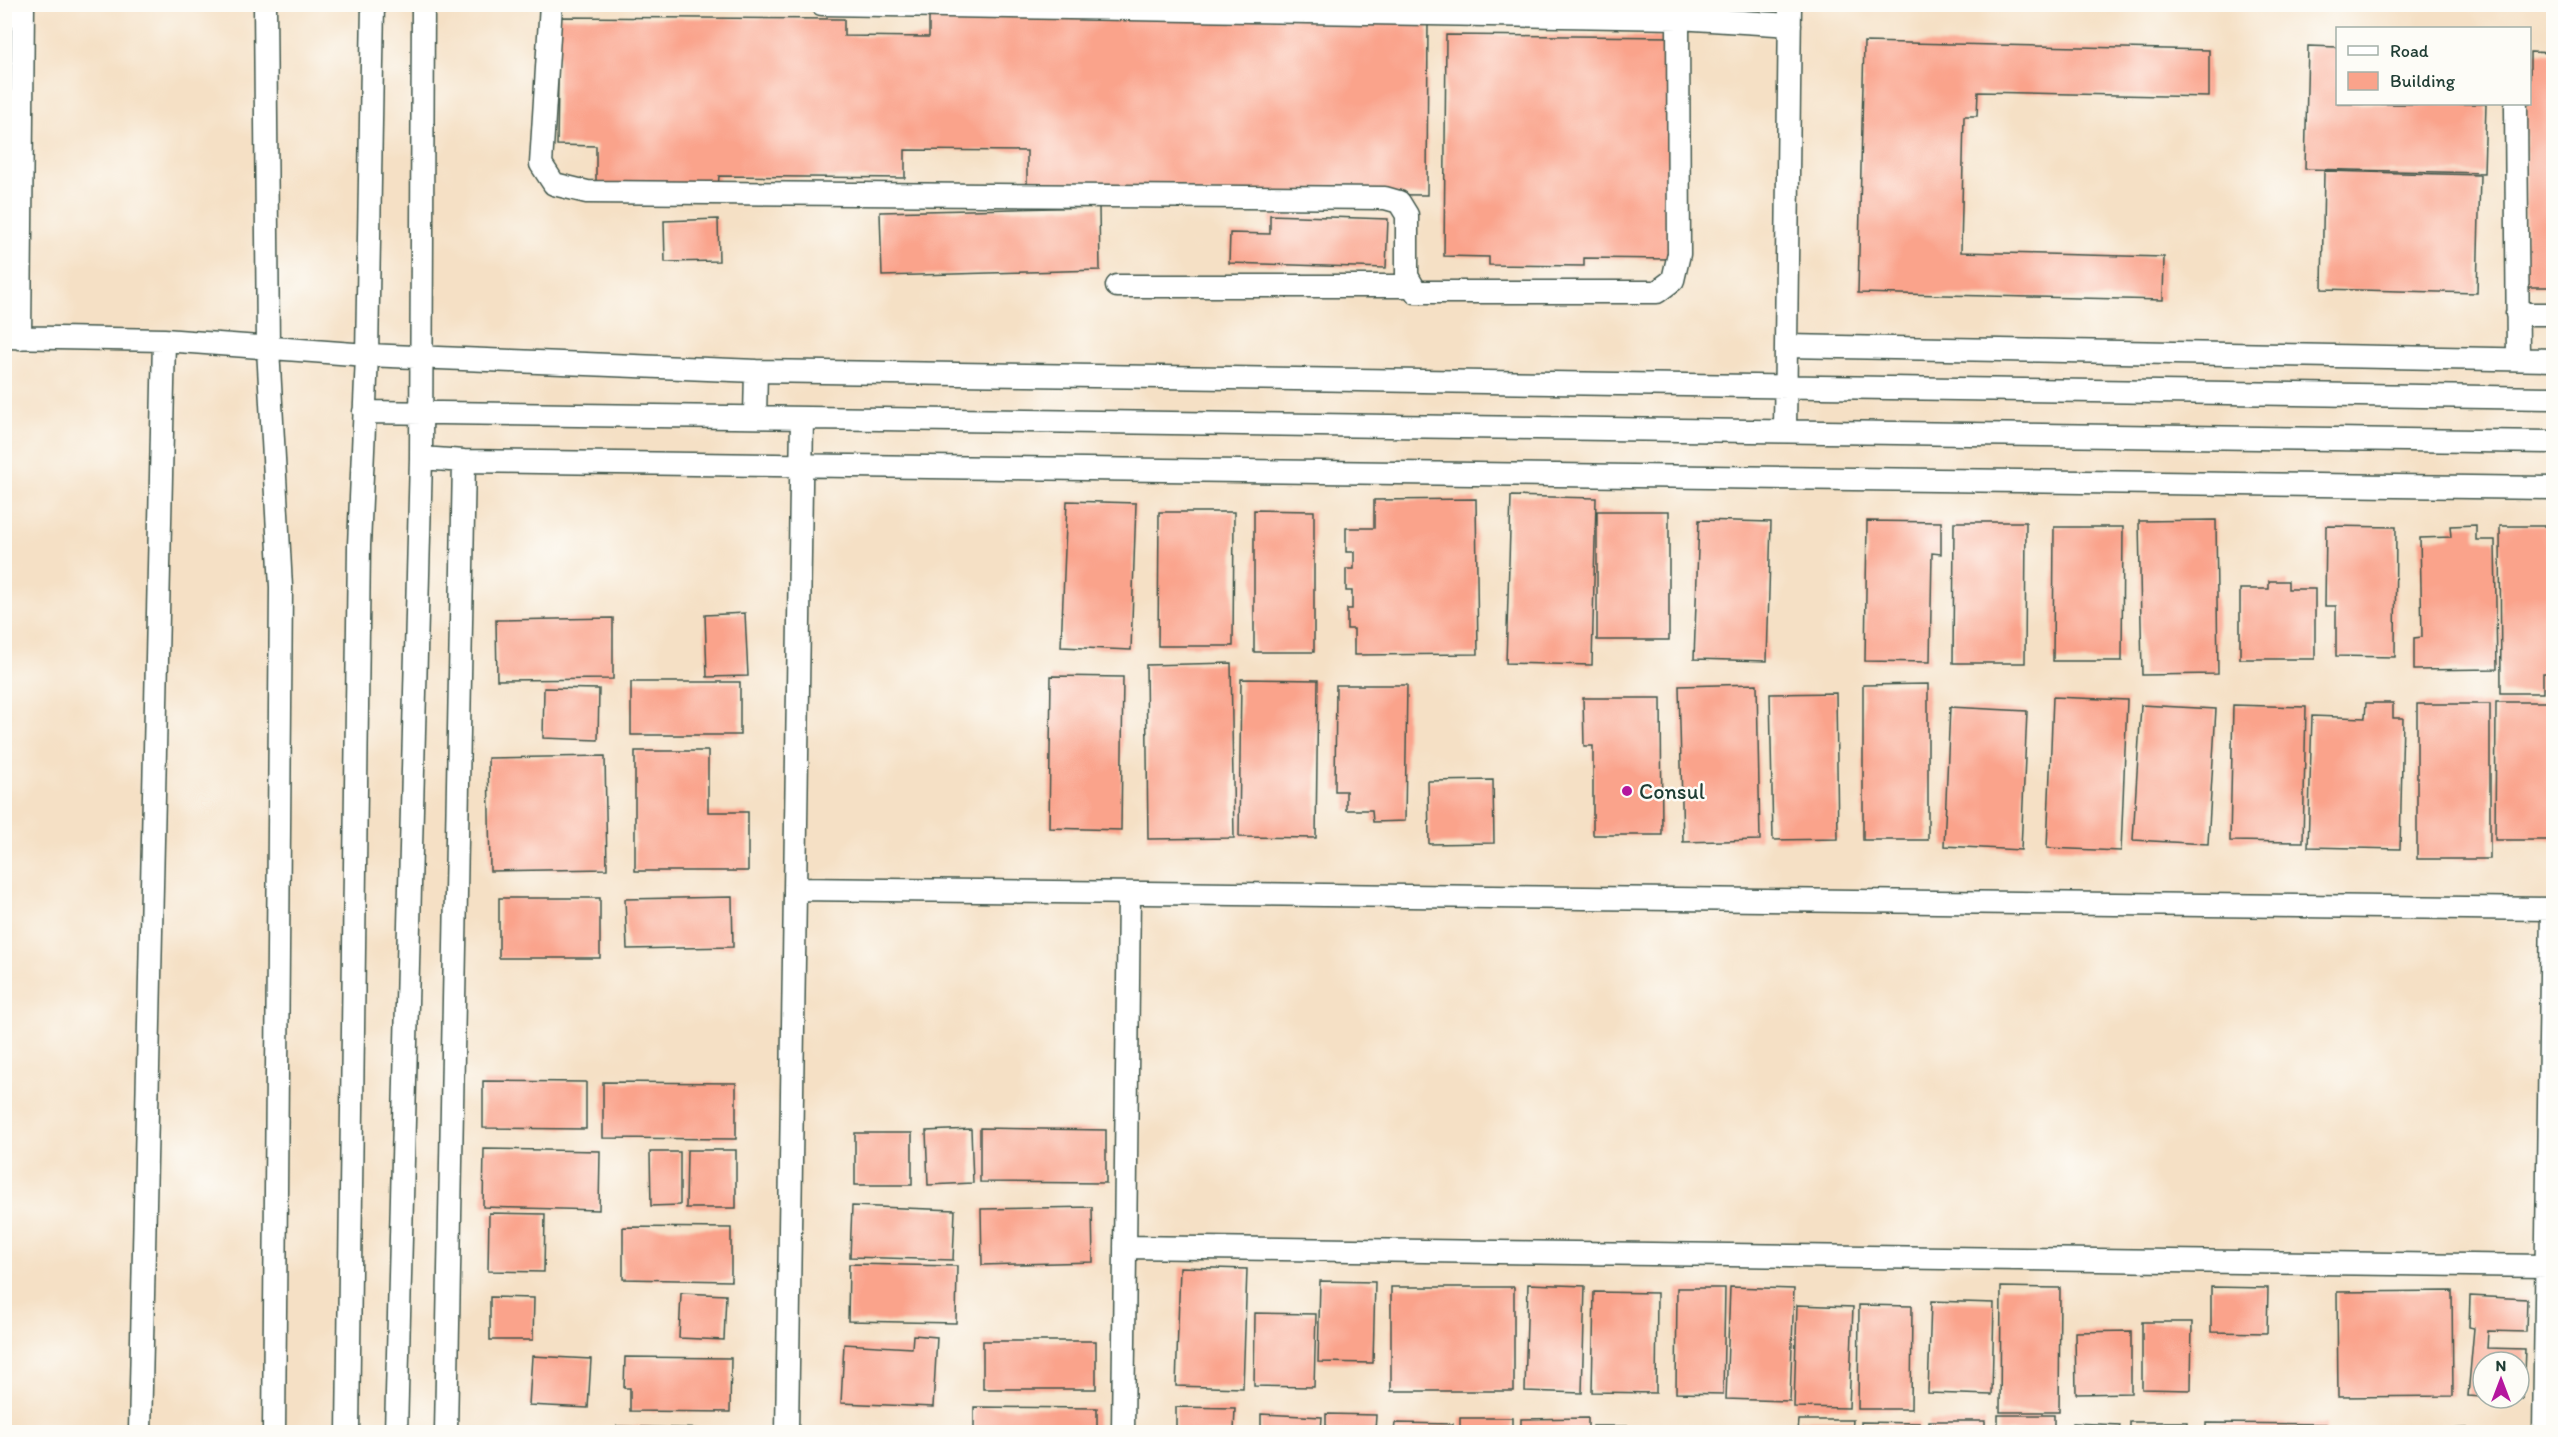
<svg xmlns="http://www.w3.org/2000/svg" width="2558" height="1437" font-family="Itim,sans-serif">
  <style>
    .building { fill: #faa38b }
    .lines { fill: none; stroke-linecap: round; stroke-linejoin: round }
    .minor-casing { stroke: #3f554a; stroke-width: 25 }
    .minor { stroke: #fff; stroke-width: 22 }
    .poi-dot { fill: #b5179e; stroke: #fdfcf7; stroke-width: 2 }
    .labels { text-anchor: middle; stroke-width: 5; stroke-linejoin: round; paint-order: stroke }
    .poi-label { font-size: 22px; fill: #1f3d34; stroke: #fdfcf7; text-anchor: start }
  </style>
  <rect width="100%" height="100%" fill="#fdfcf7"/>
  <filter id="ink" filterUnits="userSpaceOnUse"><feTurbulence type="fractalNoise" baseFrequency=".0167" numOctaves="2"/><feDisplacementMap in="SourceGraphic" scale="12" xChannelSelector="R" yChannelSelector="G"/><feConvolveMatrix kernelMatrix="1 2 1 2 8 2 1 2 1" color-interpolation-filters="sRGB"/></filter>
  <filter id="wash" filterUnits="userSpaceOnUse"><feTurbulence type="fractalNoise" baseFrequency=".008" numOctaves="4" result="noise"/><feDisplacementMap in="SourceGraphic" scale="24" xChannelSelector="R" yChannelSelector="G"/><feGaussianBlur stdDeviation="1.35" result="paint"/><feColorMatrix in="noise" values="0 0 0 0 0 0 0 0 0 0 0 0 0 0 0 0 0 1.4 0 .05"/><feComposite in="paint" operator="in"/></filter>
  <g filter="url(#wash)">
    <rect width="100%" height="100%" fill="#f5e0c5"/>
    <g id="blocks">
      <path class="building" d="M 929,15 L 1428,19 L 1427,195 L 1027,192 L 1027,151 L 905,150 L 905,178 L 719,176 L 718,188 L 596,187 L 596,146 L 557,145 L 559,17 L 844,19 L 844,36 L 929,37 Z
        M 1446,35 L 1674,37 L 1672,259 L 1584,258 L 1584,266 L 1489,265 L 1489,257 L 1444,256 Z
        M 1864,42 L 2209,50 L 2209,97 L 1978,92 L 1977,116 L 1964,116 L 1961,252 L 2164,257 L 2163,300 L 1858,293 Z
        M 2308,46 L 2338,47 L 2338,104 L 2486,104 L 2484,173 L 2305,169 Z
        M 2530,52 L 2554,53 L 2554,287 L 2525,287 L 2526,104 L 2530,104 Z
        M 2324,171 L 2480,175 L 2477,293 L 2322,289 Z
        M 1099,207 L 1100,270 L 882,276 L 880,212 Z
        M 1270,215 L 1388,219 L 1386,268 L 1229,263 L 1230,233 L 1270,234 Z
        M 718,219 L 719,261 L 665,262 L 664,221 Z
        M 1511,496 L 1596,498 L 1592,665 L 1506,663 Z
        M 1476,499 L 1478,654 L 1354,655 L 1354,629 L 1347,629 L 1347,609 L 1352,609 L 1352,591 L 1346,591 L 1346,569 L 1354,569 L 1354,552 L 1346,552 L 1346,528 L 1374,528 L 1374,500 Z
        M 1067,501 L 1136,503 L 1131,650 L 1061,647 Z
        M 1254,510 L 1314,511 L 1314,652 L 1254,652 Z
        M 1597,511 L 1669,511 L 1669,640 L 1597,640 Z
        M 1159,512 L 1234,512 L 1233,646 L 1158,646 Z
        M 1699,520 L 1771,522 L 1767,661 L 1694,659 Z
        M 2216,520 L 2218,674 L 2142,675 L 2139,521 Z
        M 1867,521 L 1941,522 L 1941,554 L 1932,553 L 1930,662 L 1865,661 Z
        M 1954,522 L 2026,522 L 2025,663 L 1953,663 Z
        M 2476,525 L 2476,540 L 2495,540 L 2497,669 L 2414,670 L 2414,638 L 2422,637 L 2420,538 L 2451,537 L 2450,526 Z
        M 2326,526 L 2396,527 L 2395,657 L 2336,656 L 2336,606 L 2325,606 Z
        M 2500,526 L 2554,526 L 2554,673 L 2543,673 L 2543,693 L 2501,693 Z
        M 2054,527 L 2123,527 L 2122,661 L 2053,661 Z
        M 2269,581 L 2288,581 L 2288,589 L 2315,589 L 2315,659 L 2240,659 L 2240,589 L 2269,589 Z
        M 745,613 L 748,676 L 707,677 L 705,615 Z
        M 613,618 L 613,679 L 497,680 L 496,620 Z
        M 1231,663 L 1234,838 L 1148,839 L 1146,665 Z
        M 1051,676 L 1123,677 L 1121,830 L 1049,828 Z
        M 1241,679 L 1318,680 L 1316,838 L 1239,837 Z
        M 631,682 L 740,682 L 740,735 L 631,735 Z
        M 1757,684 L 1760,840 L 1683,842 L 1679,686 Z
        M 1928,684 L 1928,840 L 1863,840 L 1863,685 Z
        M 1336,685 L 1407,685 L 1405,821 L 1373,822 L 1372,810 L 1346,810 L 1346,791 L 1335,791 Z
        M 544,688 L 599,689 L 598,740 L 543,738 Z
        M 1836,693 L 1838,839 L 1773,840 L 1770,694 Z
        M 2053,697 L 2127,700 L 2121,851 L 2047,848 Z
        M 1583,698 L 1661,698 L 1662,835 L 1593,835 L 1593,746 L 1584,746 Z
        M 2496,702 L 2554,702 L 2554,840 L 2495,840 Z
        M 2366,703 L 2393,703 L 2393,718 L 2403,718 L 2400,849 L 2308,847 L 2312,716 L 2365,718 Z
        M 2417,704 L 2490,704 L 2490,859 L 2417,859 Z
        M 2141,705 L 2216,709 L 2208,844 L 2133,840 Z
        M 2233,705 L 2306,707 L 2303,842 L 2230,841 Z
        M 1950,707 L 2027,711 L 2021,850 L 1944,846 Z
        M 635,751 L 708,751 L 708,812 L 748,812 L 748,871 L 635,871 Z
        M 605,756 L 607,869 L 490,871 L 488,758 Z
        M 1493,780 L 1494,843 L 1429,844 L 1428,781 Z
        M 732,897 L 733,947 L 627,949 L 625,899 Z
        M 499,898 L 600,898 L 600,958 L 499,958 Z
        M 483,1081 L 586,1082 L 586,1129 L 483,1128 Z
        M 603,1082 L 736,1083 L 736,1139 L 603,1138 Z
        M 980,1128 L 1106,1130 L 1106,1183 L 980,1182 Z
        M 971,1129 L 973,1183 L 928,1185 L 926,1131 Z
        M 855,1133 L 912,1133 L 912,1185 L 855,1185 Z
        M 484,1149 L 600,1151 L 599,1210 L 483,1207 Z
        M 687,1150 L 736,1150 L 736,1208 L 686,1208 Z
        M 650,1152 L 680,1152 L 680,1205 L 651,1206 Z
        M 852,1206 L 955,1210 L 953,1260 L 850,1257 Z
        M 1092,1207 L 1093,1262 L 982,1265 L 981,1209 Z
        M 489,1213 L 545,1214 L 544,1272 L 488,1271 Z
        M 623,1227 L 731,1228 L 731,1281 L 623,1279 Z
        M 849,1264 L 957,1266 L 956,1323 L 848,1321 Z
        M 1180,1267 L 1247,1269 L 1243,1388 L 1176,1386 Z
        M 1320,1281 L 1375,1282 L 1373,1363 L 1318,1362 Z
        M 1528,1284 L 1585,1286 L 1582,1393 L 1525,1391 Z
        M 1391,1287 L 1514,1287 L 1514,1391 L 1391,1391 Z
        M 1730,1287 L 1794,1289 L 1790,1401 L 1726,1399 Z
        M 2001,1287 L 2060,1288 L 2059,1412 L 2000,1412 Z
        M 2211,1287 L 2268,1288 L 2267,1333 L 2211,1332 Z
        M 1677,1288 L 1725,1288 L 1723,1394 L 1676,1393 Z
        M 2452,1291 L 2453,1396 L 2338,1397 L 2337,1292 Z
        M 1594,1292 L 1657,1293 L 1656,1393 L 1592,1392 Z
        M 681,1293 L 726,1295 L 724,1340 L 679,1338 Z
        M 2470,1296 L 2527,1299 L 2526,1332 L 2488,1331 L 2487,1348 L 2525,1349 L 2523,1399 L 2519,1399 L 2519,1362 L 2483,1362 L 2483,1397 L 2468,1396 L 2474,1328 L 2469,1327 Z
        M 490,1297 L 534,1298 L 533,1340 L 490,1340 Z
        M 1931,1301 L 1994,1303 L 1992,1395 L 1928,1393 Z
        M 1797,1305 L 1853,1307 L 1849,1408 L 1794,1407 Z
        M 1859,1305 L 1912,1306 L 1911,1409 L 1858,1409 Z
        M 1255,1313 L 1316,1314 L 1314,1387 L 1254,1386 Z
        M 2142,1322 L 2192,1322 L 2191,1390 L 2142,1389 Z
        M 2131,1331 L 2131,1393 L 2076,1394 L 2075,1332 Z
        M 913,1335 L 937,1337 L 933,1407 L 841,1403 L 844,1344 L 912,1348 Z
        M 983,1341 L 1096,1341 L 1096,1389 L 983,1389 Z
        M 532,1356 L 591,1359 L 588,1408 L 529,1405 Z
        M 625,1357 L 731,1358 L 730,1412 L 630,1411 L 630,1388 L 624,1388 Z
        M 974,1407 L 1097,1408 L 1097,1432 L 974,1432 Z
        M 1176,1407 L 1235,1408 L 1234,1432 L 1176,1432 Z
        M 1261,1414 L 1322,1417 L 1321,1432 L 1261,1432 Z
        M 1326,1414 L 1376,1415 L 1375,1432 L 1326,1432 Z
        M 1998,1415 L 2054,1415 L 2054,1432 L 1998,1432 Z
        M 1460,1418 L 1512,1418 L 1512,1432 L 1460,1432 Z
        M 1588,1418 L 1588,1432 L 1521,1432 L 1521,1419 Z
        M 1799,1420 L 1853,1420 L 1852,1432 L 1798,1432 Z
        M 1929,1421 L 1985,1421 L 1985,1432 L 1929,1432 Z
        M 1861,1422 L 1919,1423 L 1919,1432 L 1861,1432 Z
        M 2130,1422 L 2187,1422 L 2187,1432 L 2130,1432 Z
        M 1395,1423 L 1453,1424 L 1453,1432 L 1394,1432 Z
        M 2072,1423 L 2120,1425 L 2119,1432 L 2071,1432 Z
        M 2206,1423 L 2326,1424 L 2326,1432 L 2206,1432 Z
        M 617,1426 L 708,1429 L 708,1432 L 617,1432 Z
        M 1593,1426 L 1643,1426 L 1643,1432 L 1593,1432 Z
        M 2467,1428 L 2468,1432 L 2412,1432 L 2412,1431 Z
        M 1723,1429 L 1788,1430 L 1788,1432 L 1723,1432 Z"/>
    </g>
  </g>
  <g filter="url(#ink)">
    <use href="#blocks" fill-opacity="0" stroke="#3f554a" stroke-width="1.5"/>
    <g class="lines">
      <g class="minor-casing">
        <path id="minor" d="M 265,4 L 268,348 L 281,587 L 274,1432
          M 551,4 L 541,164 L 554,184 L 587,192 L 1385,198 L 1399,202 L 1407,215 L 1407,276 L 1416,292 L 1657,292 L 1673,280 L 1679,254 L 1678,18 L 1790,25
          M 822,4 L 1678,18
          M 2516,107 L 2518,359
          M 1117,286 L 1411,286
          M 2517,314 L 2554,314
          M 4,337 L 164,340 L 367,355 L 756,371 L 2554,398
          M 20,338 L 23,4
          M 1786,346 L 2554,360
          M 364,412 L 2554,442
          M 755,417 L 756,371
          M 1785,431 L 1790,4
          M 421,458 L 464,461 L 2554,488
          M 795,889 L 2554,909
          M 1125,1247 L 2546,1266
          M 140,1432 L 164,340
          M 348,1432 L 359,546 L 367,355 L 373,4
          M 396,1432 L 421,458 L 423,4
          M 446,1432 L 464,461
          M 787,1432 L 802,418
          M 1123,1432 L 1129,893
          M 2544,1432 L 2552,909"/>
      </g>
      <use href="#minor" class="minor"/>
    </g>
  </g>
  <circle class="poi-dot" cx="1627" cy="791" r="6"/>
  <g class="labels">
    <g class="poi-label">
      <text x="1639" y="799">Consul</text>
    </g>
  </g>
  <rect width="2558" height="1437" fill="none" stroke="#fdfcf7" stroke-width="24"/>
  <rect x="2336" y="27" width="195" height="78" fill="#fdfcf7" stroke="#a4b0a9" stroke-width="1.5"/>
  <rect x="2348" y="46" width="30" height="9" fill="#ffffff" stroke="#a4b0a9" stroke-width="1.5"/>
  <text x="2390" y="57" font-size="18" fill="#1f3d34">Road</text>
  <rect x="2348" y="72" width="30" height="18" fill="#faa38b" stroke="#a4b0a9" stroke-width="1.5"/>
  <text x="2390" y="87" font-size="18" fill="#1f3d34">Building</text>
  <g transform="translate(2501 1380)"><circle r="28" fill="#fdfcf7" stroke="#a4b0a9" stroke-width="1.5"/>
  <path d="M0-4.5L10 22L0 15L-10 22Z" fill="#b5179e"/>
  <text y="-9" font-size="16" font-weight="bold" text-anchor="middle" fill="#1f3d34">N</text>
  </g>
</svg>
